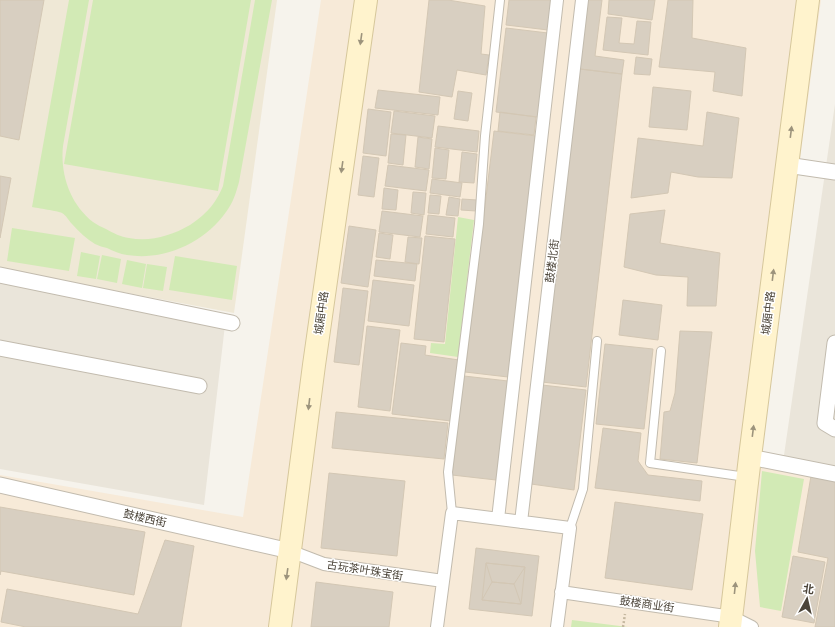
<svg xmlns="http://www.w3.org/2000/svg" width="835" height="627" font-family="'Source Sans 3','Noto Sans SC',sans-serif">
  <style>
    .residential { fill: #eae5da }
    .commercial { fill: #f7ead8 }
    .education { fill: #efe8d6 }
    .green { fill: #d2eab5 }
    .building { fill: #d8cfc1; stroke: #d3c7b4 }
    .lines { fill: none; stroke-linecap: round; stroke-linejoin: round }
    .service-casing { stroke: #c2bbae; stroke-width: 10 }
    .pedestrian-casing { stroke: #c2bbae; stroke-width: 14 }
    .minor-casing { stroke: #c2bbae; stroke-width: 17 }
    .secondary-casing { stroke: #d6c79b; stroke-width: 24 }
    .path { stroke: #c4b79f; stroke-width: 2.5; stroke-dasharray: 2 2; stroke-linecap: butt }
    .service { stroke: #fff; stroke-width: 8 }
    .pedestrian { stroke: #fff; stroke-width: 12 }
    .minor { stroke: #fff; stroke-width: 15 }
    .secondary { stroke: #fff3cd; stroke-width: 22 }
    .oneway { fill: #9c937c }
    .labels { text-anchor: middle; stroke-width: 3; stroke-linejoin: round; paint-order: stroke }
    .street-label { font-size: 11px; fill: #4b4439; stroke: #fff }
  </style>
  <rect width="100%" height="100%" fill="#f6f3ec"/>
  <path class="residential" d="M 835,104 L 835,473 L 783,462 Z
    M 0,279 L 225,325 L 204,505 L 0,469 Z"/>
  <path class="commercial" d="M 321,0 L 821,0 L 760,463 L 835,477 L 835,627 L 0,627 L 0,475 L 243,517 Z"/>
  <path class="education" d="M 0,0 L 277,0 L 234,313 L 0,269 Z"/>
  <path class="green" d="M 69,0 L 89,0 L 63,146 C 60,174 70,204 93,222 C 97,225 102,227 106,229 C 113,233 121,237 129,238 C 150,242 171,236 190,225 C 206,214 215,205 223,186 L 255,0 L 272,0 L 239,182 C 236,193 233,203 226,212 C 204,243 164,261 127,255 C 120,254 113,251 107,248 C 103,247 99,246 95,244 C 87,239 79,232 72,224 C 69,221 66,215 62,213 C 58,211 37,208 32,207 Z
    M 93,0 L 251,0 L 218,191 L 64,164 Z
    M 458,217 L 474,220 L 458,357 L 430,353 L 431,343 L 445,344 Z
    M 12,228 L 75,238 L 69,271 L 7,261 Z
    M 81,252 L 100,256 L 96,279 L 77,276 Z
    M 102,255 L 121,259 L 117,283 L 97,279 Z
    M 175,256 L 237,266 L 232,300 L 169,290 Z
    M 127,260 L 146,264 L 142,288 L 122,284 Z
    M 147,264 L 167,267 L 163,291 L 143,288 Z
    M 762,471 L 804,479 L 781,611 L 760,607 L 755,551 Z
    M 572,620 L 628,627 L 571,627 Z"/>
  <path class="building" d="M 0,0 L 44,0 L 19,140 L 0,136 Z
    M 429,0 L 448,0 L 485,6 L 481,54 L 489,55 L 486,75 L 457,70 L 452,97 L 419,92 Z
    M 509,0 L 552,0 L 548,30 L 506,25 Z
    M 587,0 L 602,0 L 595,56 L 624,60 L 622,74 L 580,69 Z
    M 609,0 L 655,0 L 652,20 L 608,14 Z
    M 668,0 L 693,0 L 692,38 L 746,48 L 742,96 L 713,91 L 715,72 L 659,67 Z
    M 607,17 L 622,18 L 619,43 L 634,44 L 637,21 L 651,22 L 648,55 L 603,50 Z
    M 506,28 L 548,33 L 538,117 L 496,112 Z
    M 636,57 L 652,59 L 650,75 L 634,74 Z
    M 580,69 L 622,74 L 586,387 L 542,382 Z
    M 653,87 L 691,91 L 687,130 L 649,127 Z
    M 378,90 L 440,97 L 438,115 L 375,108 Z
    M 458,91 L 472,93 L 468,121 L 454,119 Z
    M 368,109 L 391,112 L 386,156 L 363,153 Z
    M 394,111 L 435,116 L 432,138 L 391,133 Z
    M 500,112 L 536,117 L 534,135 L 498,131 Z
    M 707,112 L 739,118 L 732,178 L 698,177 L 671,172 L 668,193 L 631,198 L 638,138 L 703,146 Z
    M 438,126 L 479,131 L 477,152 L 435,147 Z
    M 494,131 L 536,136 L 508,377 L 465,372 Z
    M 391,134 L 406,135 L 403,165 L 388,163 Z
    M 418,137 L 432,139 L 429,169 L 415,167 Z
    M 435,148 L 449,150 L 446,179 L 432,178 Z
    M 462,152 L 477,154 L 474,183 L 459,182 Z
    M 363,156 L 379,158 L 374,197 L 358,195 Z
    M 388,165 L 429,170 L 426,191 L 385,186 Z
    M 0,176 L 11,178 L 0,238 Z
    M 432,179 L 462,183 L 460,197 L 430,193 Z
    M 384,188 L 398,190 L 396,210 L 382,209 Z
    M 413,192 L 426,193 L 424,215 L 411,213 Z
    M 430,195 L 441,196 L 439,214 L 428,213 Z
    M 449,197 L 460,199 L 458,216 L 446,215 Z
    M 462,199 L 477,200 L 476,211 L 461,210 Z
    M 665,210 L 660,243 L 720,253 L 716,306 L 687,306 L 688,277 L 656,275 L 624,267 L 630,214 Z
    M 382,211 L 423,216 L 420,237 L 379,232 Z
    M 428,215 L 455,218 L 453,237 L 426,234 Z
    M 349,226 L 376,230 L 368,287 L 341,283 Z
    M 379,233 L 393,235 L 390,259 L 376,257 Z
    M 425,236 L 455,239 L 444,342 L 414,339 Z
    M 408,237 L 422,238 L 419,264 L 405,262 Z
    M 376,260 L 417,264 L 415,281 L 374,276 Z
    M 373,280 L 414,285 L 409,326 L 368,321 Z
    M 343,288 L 368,291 L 359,365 L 334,362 Z
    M 623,300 L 662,305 L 658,340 L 619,335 Z
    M 367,326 L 400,330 L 390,411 L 358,407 Z
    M 680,331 L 712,332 L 697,463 L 660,459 L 664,412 L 670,411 L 675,393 Z
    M 401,343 L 426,346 L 425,355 L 459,360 L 451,421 L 392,414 Z
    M 605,344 L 653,349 L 644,429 L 596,424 Z
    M 464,376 L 508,381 L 496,480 L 452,475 Z
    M 542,385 L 586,390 L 574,490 L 531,484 Z
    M 336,412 L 448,423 L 444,459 L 332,448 Z
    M 603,428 L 641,433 L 638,461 L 648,475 L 702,481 L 700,501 L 595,488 Z
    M 329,473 L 405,481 L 397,556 L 321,548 Z
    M 811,476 L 835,481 L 835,627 L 815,627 L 828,558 L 798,552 Z
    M 615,502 L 703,514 L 692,590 L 605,578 Z
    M 0,507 L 145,532 L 134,595 L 1,571 L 0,575 Z
    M 165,540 L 194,546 L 181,627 L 26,627 L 1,622 L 7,589 L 138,614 Z
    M 476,548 L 539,556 L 532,616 L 469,609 Z
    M 793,556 L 825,562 L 814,623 L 782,617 Z
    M 486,563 L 525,567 L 521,604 L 482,600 Z
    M 486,563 L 525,567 L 514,584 L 492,582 Z
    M 316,582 L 393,592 L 389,627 L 311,627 Z
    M 492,582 L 514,584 L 521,604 L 482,600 Z"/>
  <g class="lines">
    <g class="service-casing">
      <path id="service" d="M 661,351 L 650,463 L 746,477
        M 452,513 L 448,472 L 479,224 L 485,136 L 500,0
        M 570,528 L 583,489 L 597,341"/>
    </g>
    <g class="pedestrian-casing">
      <path id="pedestrian" d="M 498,519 L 557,0
        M 521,522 L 582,0
        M 290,551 L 324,564 L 443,581
        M 561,592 L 732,617 L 752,627
        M 437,627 L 452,513 L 570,528 L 557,627"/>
    </g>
    <g class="minor-casing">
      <path id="minor" d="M 787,165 L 835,172
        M 0,275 L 232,323
        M 835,343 L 825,423 L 835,429
        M 0,348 L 199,386
        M 750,457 L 835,474
        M 0,485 L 290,551"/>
    </g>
    <g class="secondary-casing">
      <path id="secondary" d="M 280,627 L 314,365 L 366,0
        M 730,627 L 750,457 L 808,0"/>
    </g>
    <path class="path" d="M 623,627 L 625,614"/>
    <use href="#service" class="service"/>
    <use href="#pedestrian" class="pedestrian"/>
    <use href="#minor" class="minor"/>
    <use href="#secondary" class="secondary"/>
  </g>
  <defs><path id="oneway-solid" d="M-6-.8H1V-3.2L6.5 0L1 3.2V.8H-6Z"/></defs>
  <g class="oneway">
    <use href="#oneway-solid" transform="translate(361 39) rotate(98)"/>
    <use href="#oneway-solid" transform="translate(791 132) rotate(-83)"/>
    <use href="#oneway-solid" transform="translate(342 167) rotate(98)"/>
    <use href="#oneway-solid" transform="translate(773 275) rotate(-83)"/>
    <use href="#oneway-solid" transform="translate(309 404) rotate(97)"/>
    <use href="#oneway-solid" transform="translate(753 431) rotate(-83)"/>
    <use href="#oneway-solid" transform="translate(287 574) rotate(98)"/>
    <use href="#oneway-solid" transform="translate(735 588) rotate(-84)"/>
  </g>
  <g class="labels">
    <g class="street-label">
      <text transform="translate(552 261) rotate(-83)" y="4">鼓楼北街</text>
      <text transform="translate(321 313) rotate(-82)" y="4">城厢中路</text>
      <text transform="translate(768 313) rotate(-83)" y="4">城厢中路</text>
      <text transform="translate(145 518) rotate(13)" y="4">鼓楼西街</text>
      <text transform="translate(365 570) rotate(9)" y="4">古玩茶叶珠宝街</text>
      <text transform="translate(647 604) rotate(8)" y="4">鼓楼商业街</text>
    </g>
  </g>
  <g transform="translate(807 599) rotate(8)" stroke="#ffffff" stroke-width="3" paint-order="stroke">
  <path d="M0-3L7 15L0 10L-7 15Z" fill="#4b4439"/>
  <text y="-6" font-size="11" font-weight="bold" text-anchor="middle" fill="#4b4439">北</text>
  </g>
</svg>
